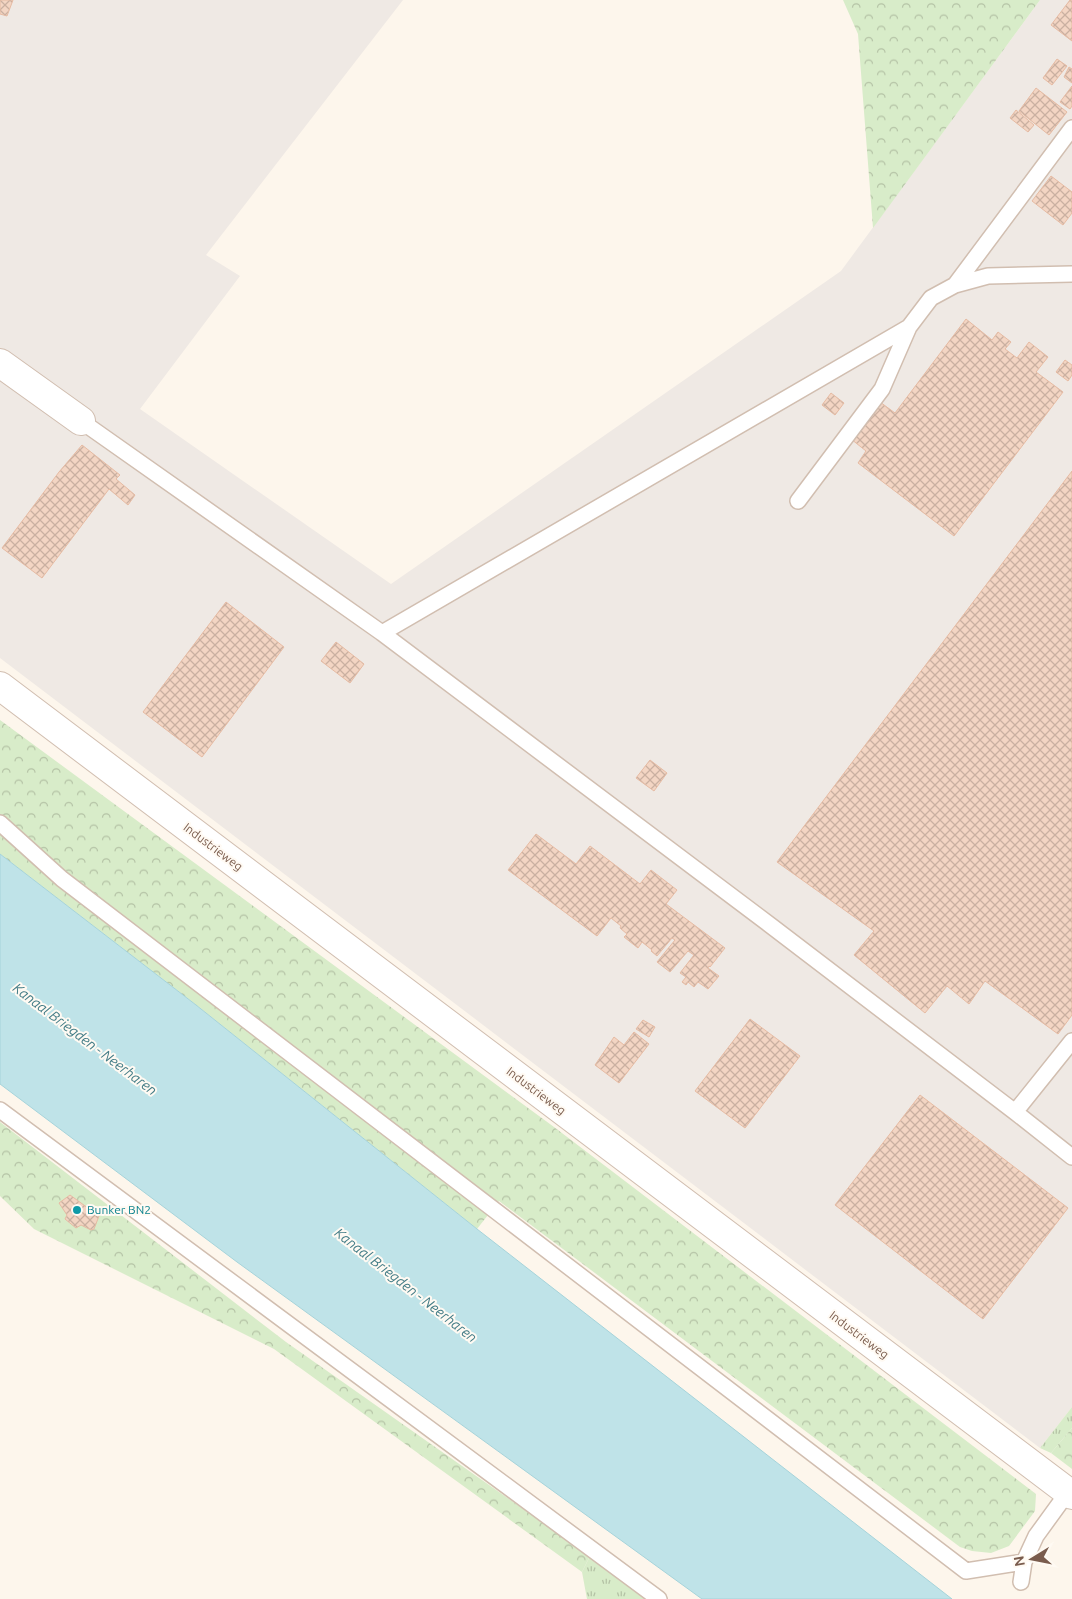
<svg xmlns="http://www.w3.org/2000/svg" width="1072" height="1599" font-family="Ubuntu,sans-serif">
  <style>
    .industrial { fill: #efe9e4 }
    .grass { fill: url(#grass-tufts) }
    .forest { fill: url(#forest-crowns) }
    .water { fill: #bfe3e8; stroke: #a5d3da }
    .building { fill: url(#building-cross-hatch); stroke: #e6bba3 }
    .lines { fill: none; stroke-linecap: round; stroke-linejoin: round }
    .lane-casing { stroke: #d1beb0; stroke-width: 18 }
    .street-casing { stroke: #d1beb0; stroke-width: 30 }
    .lane { stroke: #fff; stroke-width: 15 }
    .street { stroke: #fff; stroke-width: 28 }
    .culture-dot { fill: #0f9aa8; stroke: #fffaf3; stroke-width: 2 }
    .labels { text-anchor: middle; stroke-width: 4; stroke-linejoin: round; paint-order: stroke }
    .street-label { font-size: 12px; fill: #7a5c4d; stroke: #fffaf3 }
    .culture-label { font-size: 12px; fill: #0d838f; stroke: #fffaf3; text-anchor: start }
    .water-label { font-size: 14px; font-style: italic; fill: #437c86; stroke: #fffaf3 }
  </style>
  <defs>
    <pattern id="grass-tufts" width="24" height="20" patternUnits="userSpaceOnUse" patternTransform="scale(1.25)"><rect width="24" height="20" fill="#d8ecc9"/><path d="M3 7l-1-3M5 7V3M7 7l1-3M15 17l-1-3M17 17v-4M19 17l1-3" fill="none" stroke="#b4c2a5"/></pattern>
    <pattern id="forest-crowns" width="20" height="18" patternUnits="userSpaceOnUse" patternTransform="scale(1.25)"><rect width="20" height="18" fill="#d8ecc9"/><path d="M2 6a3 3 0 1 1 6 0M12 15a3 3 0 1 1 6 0" fill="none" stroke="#b4c2a5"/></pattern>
    <pattern id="building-cross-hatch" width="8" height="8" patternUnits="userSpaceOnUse" patternTransform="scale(1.25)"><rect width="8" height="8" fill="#f3d5c3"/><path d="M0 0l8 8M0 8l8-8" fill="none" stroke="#cab0a1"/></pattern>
  </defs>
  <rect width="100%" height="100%" fill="#fdf6ec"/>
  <path class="industrial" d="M 0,0 L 403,0 L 206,255 L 240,276 L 140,409 L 391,584 L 841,271 L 1040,0 L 1072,0 L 1072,1407 L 1040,1448 L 0,658 Z"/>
  <path class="grass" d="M 1072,1407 L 1072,1428 L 1051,1453 L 1040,1448 Z
    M 590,1556 L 649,1599 L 587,1599 L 582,1572 Z"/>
  <path class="forest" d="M 843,0 L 1040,0 L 873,228 L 858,34 Z
    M 0,720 L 554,1127 L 1036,1494 L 1035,1511 L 1009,1546 L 991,1553 L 972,1551 L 960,1547 L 499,1201 L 477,1229 L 196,1005 L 0,854 Z
    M 0,1122 L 286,1342 L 590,1556 L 582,1572 L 274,1349 L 34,1229 L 0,1196 Z
    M 1072,1428 L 1072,1469 L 1051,1453 Z"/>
  <path class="water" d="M 0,854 L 196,1005 L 477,1229 L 952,1599 L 702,1599 L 237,1262 L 0,1084 Z"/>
  <path class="building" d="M 0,0 L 13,0 L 7,16 L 0,14 Z
    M 1070,0 L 1072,1 L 1072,41 L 1051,25 Z
    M 1057,59 L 1067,66 L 1052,85 L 1043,78 Z
    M 1069,67 L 1072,69 L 1072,83 L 1064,77 Z
    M 1072,86 L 1072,106 L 1070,109 L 1060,102 Z
    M 1036,88 L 1067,112 L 1049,135 L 1019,111 Z
    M 1016,110 L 1034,125 L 1028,132 L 1010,118 Z
    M 1051,176 L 1072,192 L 1072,213 L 1063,225 L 1032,201 Z
    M 966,319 L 992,340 L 998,332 L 1011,342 L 1005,349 L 1017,358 L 1029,342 L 1048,357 L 1036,372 L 1063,392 L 954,536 L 858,463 L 866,451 L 851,439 L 880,402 L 895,413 Z
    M 1065,360 L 1072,365 L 1072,375 L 1068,381 L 1056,372 Z
    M 831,393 L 844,403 L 835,415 L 822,405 Z
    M 82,445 L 120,475 L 116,479 L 135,495 L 128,505 L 109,489 L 42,578 L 2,548 L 59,472 Z
    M 1072,471 L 1072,1015 L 1058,1034 L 985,981 L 969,1004 L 947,986 L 925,1013 L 854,955 L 874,931 L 777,862 Z
    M 226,602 L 284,647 L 202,757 L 143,712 Z
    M 336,642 L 364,664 L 350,683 L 321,661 Z
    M 650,760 L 667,773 L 654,791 L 636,778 Z
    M 536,834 L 576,864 L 590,846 L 640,884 L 651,870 L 677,890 L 666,904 L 725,948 L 710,967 L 709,966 L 708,968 L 719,976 L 708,989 L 698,982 L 694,987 L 688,982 L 686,985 L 682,982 L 686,977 L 680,973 L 694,955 L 688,951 L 670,972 L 657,962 L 675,940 L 672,938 L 657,956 L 651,951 L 652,950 L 642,942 L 638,948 L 624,937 L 627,934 L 620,928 L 621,926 L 611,918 L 597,936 L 508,870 Z
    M 750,1019 L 800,1056 L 745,1128 L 695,1091 Z
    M 643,1020 L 655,1027 L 649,1037 L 636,1029 Z
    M 634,1032 L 649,1044 L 619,1083 L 595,1065 L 614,1037 L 624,1045 Z
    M 920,1095 L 1068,1208 L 983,1319 L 835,1205 Z
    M 70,1195 L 99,1216 L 94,1229 L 91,1230 L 81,1225 L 76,1228 L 65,1219 L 67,1215 L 59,1203 Z"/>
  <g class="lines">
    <g class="lane-casing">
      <path id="lane" d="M 955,285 L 1072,128
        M 909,327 L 382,633 L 770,925 L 1015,1112 L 1072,1157
        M 81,421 L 382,633
        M 798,501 L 882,389 L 909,327 L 931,298 L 955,285 L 988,276 L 1072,274
        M 0,823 L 62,879 L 966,1571 L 1024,1562
        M 0,1110 L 659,1599
        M 1015,1112 L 1072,1041
        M 1021,1582 L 1024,1562 L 1036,1536 L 1068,1492"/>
    </g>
    <g class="street-casing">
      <path id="street" d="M 0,363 L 81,421
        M 0,686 L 1072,1495"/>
    </g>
    <use href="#lane" class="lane"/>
    <use href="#street" class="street"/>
  </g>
  <circle class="culture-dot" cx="77" cy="1210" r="5"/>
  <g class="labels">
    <g class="street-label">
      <text transform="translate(213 847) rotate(37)" y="4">Industrieweg</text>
      <text transform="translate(536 1091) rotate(37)" y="4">Industrieweg</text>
      <text transform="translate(859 1335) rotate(37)" y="4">Industrieweg</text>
    </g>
    <g class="culture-label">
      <text x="87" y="1214">Bunker BN2</text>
    </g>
    <g class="water-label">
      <text transform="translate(85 1039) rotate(37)" y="5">Kanaal Briegden - Neerharen</text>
      <text transform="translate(406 1285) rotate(38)" y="5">Kanaal Briegden - Neerharen</text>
    </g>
  </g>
  <g transform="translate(1032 1559) rotate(260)" stroke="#fffaf3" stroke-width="4" paint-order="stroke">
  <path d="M0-4L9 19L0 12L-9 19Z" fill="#7a5c4d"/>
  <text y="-8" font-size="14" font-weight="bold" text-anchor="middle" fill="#7a5c4d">N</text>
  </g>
</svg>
